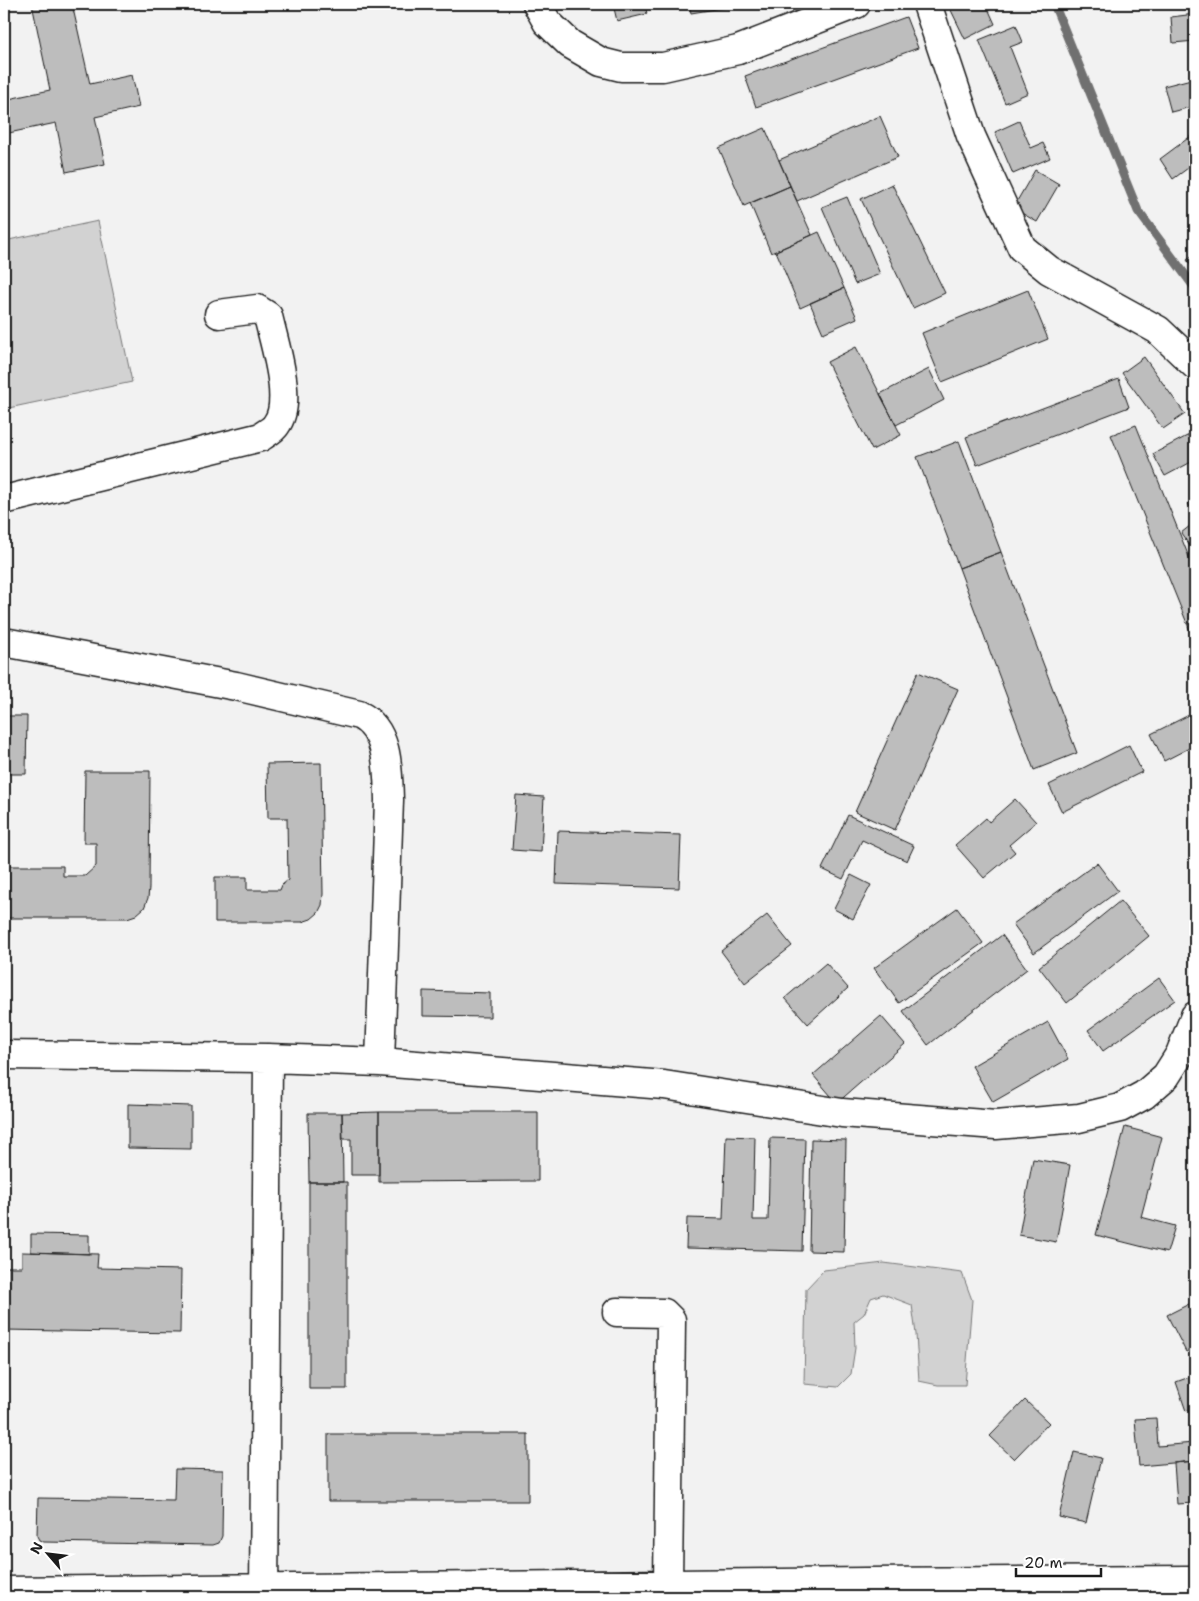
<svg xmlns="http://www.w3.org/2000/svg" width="1199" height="1601" font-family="'Shantell Sans',sans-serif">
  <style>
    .green { fill: #d2d2d2; stroke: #777 }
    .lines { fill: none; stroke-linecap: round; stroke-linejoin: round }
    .stream { stroke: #707070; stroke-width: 9 }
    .building { fill: #bdbdbd; stroke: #1c1c1c }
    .minor-casing { stroke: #1c1c1c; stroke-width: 31 }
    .minor { stroke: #fff; stroke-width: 28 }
  </style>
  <rect width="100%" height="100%" fill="#f2f2f2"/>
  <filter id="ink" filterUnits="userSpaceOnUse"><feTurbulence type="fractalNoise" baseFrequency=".02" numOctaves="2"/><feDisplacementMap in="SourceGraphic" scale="10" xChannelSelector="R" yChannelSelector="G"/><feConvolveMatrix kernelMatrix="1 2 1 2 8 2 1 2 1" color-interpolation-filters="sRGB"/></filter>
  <g filter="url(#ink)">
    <path class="green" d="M 98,221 L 132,382 L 4,409 L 4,241 Z
      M 884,1263 L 962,1273 L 972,1300 L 965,1385 L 938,1385 L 919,1381 L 916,1334 L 912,1305 L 883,1294 L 871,1298 L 864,1314 L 854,1322 L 855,1348 L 851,1374 L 838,1387 L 804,1384 L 806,1289 L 824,1270 Z"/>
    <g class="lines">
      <path class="stream" d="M 1054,4 L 1138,211 L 1195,288"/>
    </g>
    <path class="building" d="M 32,4 L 72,4 L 90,84 L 132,75 L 139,107 L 95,117 L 105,164 L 66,172 L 56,123 L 4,134 L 4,100 L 50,90 Z
      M 613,4 L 645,4 L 647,14 L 617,21 Z
      M 689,4 L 746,4 L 691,13 Z
      M 948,4 L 986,4 L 995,24 L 965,39 Z
      M 1195,14 L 1195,41 L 1173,43 L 1171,17 Z
      M 906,17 L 918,48 L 756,107 L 745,76 Z
      M 1016,25 L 1023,42 L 1010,47 L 1028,93 L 1005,103 L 979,40 Z
      M 1195,78 L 1195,106 L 1171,112 L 1164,86 Z
      M 880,116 L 898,157 L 797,201 L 779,160 Z
      M 1019,121 L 1031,148 L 1043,143 L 1050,158 L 1013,174 L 995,132 Z
      M 765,128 L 790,186 L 744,206 L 719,148 Z
      M 1195,133 L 1195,163 L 1173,179 L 1160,159 Z
      M 1035,170 L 1059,184 L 1037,222 L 1013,208 Z
      M 892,184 L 945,293 L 913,308 L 861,199 Z
      M 790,186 L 812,235 L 771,253 L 750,203 Z
      M 847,197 L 880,274 L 855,284 L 822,207 Z
      M 819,232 L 844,288 L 800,308 L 776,251 Z
      M 1195,253 L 1195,271 L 1187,260 Z
      M 844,288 L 857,318 L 823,333 L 810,303 Z
      M 1028,290 L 1048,339 L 942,382 L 922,333 Z
      M 856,347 L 901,435 L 872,450 L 827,362 Z
      M 1144,357 L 1185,414 L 1163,429 L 1122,373 Z
      M 929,369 L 944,400 L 896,425 L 880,394 Z
      M 1119,379 L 1129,407 L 977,465 L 966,437 Z
      M 1136,425 L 1195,572 L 1195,643 L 1111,435 Z
      M 1189,435 L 1195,448 L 1195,460 L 1165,476 L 1153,454 Z
      M 959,441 L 1001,552 L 959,568 L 917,457 Z
      M 1195,498 L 1195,514 L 1188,504 Z
      M 1195,522 L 1195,551 L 1194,552 L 1181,533 Z
      M 1001,552 L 1077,753 L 1034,770 L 959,568 Z
      M 918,672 L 958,689 L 895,830 L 855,812 Z
      M 1195,712 L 1195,745 L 1164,761 L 1151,734 Z
      M 4,716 L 27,716 L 26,774 L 4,774 Z
      M 1129,745 L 1142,772 L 1062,812 L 1049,785 Z
      M 321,763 L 323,894 L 322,905 L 318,913 L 311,919 L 302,922 L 215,922 L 215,877 L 247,877 L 247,890 L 280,890 L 282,885 L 288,880 L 287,818 L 268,818 L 267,764 Z
      M 85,771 L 150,771 L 149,888 L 148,898 L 144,908 L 136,915 L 127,918 L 4,918 L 4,866 L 63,866 L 63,876 L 85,876 L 96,866 L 96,843 L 84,843 Z
      M 516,795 L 544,797 L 541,852 L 512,850 Z
      M 1015,799 L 1036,822 L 1009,845 L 1015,852 L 984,878 L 955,845 L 986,818 L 989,822 Z
      M 848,815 L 914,846 L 907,861 L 862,840 L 843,879 L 822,869 Z
      M 558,831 L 681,835 L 679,888 L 556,884 Z
      M 1097,863 L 1118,891 L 1034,953 L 1013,924 Z
      M 851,875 L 871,885 L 853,919 L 834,909 Z
      M 1120,901 L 1149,936 L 1067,1003 L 1039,967 Z
      M 957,908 L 983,943 L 899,1003 L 874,968 Z
      M 767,915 L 792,946 L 745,983 L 721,951 Z
      M 1002,935 L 1027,969 L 928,1045 L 903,1011 Z
      M 826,963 L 848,988 L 808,1024 L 785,998 Z
      M 1159,978 L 1175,1000 L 1103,1051 L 1088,1030 Z
      M 423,991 L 490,993 L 490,1017 L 423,1016 Z
      M 881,1016 L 905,1044 L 837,1103 L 813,1075 Z
      M 1048,1022 L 1068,1059 L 993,1102 L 972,1066 Z
      M 128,1104 L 191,1106 L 191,1149 L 128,1148 Z
      M 379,1112 L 538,1112 L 538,1181 L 379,1182 Z
      M 379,1112 L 379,1175 L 351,1175 L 351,1139 L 343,1139 L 342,1113 Z
      M 308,1113 L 342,1113 L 343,1182 L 309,1182 Z
      M 1125,1127 L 1162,1137 L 1141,1217 L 1175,1226 L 1167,1253 L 1096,1235 Z
      M 726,1136 L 755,1137 L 753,1220 L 768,1220 L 770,1138 L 805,1139 L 802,1251 L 686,1248 L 687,1218 L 723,1219 Z
      M 811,1139 L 846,1140 L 844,1252 L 809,1251 Z
      M 1033,1159 L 1070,1165 L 1056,1242 L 1019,1235 Z
      M 309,1182 L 347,1182 L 347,1389 L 309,1389 Z
      M 31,1234 L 89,1235 L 89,1254 L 31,1252 Z
      M 22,1252 L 98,1254 L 97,1268 L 181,1270 L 180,1333 L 4,1330 L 4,1267 L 22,1267 Z
      M 1195,1301 L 1195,1347 L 1186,1352 L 1167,1315 Z
      M 1195,1375 L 1195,1407 L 1186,1411 L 1176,1382 Z
      M 1025,1400 L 1049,1423 L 1014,1459 L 990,1436 Z
      M 1156,1418 L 1158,1446 L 1194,1443 L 1195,1461 L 1139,1466 L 1135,1419 Z
      M 328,1434 L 528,1434 L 528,1501 L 328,1501 Z
      M 1074,1452 L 1101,1458 L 1086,1523 L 1059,1517 Z
      M 1195,1461 L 1195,1503 L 1177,1504 L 1174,1463 Z
      M 175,1469 L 223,1470 L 222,1536 L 219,1543 L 213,1545 L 44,1542 L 39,1540 L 37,1536 L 38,1498 L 174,1500 Z"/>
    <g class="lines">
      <g class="minor-casing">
        <path id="minor" d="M 537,4 L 547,22 L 570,44 L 601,62 L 621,67 L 663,67 L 738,50 L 856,4
          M 927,4 L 971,136 L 1022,248 L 1049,270 L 1158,330 L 1195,365
          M 4,500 L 261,437 C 266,433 273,430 276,425 C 294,402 274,343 268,316 L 257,309 L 219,314
          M 4,642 L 236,686 L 359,715 C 389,730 388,770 389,800 L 380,1062
          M 4,1055 L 268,1058 L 380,1062 L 664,1085 L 842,1113 L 996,1125 L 1079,1118 L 1120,1108 L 1144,1095 L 1166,1076 L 1180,1054 L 1195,1016
          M 617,1312 L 664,1313 L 671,1320 L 668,1584
          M 4,1591 L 865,1582 L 1195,1580
          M 264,1597 L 268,1058"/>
      </g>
      <use href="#minor" class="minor"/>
    </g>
  </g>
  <rect width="1199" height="1601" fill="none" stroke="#fff" stroke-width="20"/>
  <rect x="10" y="10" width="1179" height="1581" fill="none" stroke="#1c1c1c" stroke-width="2" filter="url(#ink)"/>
  <g transform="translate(48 1554) rotate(298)" stroke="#ffffff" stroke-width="4" paint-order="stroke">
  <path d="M0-4L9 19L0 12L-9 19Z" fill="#1c1c1c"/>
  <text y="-8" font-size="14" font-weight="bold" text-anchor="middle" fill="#1c1c1c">N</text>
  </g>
  <path d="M1016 1568v8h85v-8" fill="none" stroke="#1c1c1c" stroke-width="2.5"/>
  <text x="1024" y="1568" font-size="15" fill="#1c1c1c" stroke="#ffffff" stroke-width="4" paint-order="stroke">20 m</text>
</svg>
